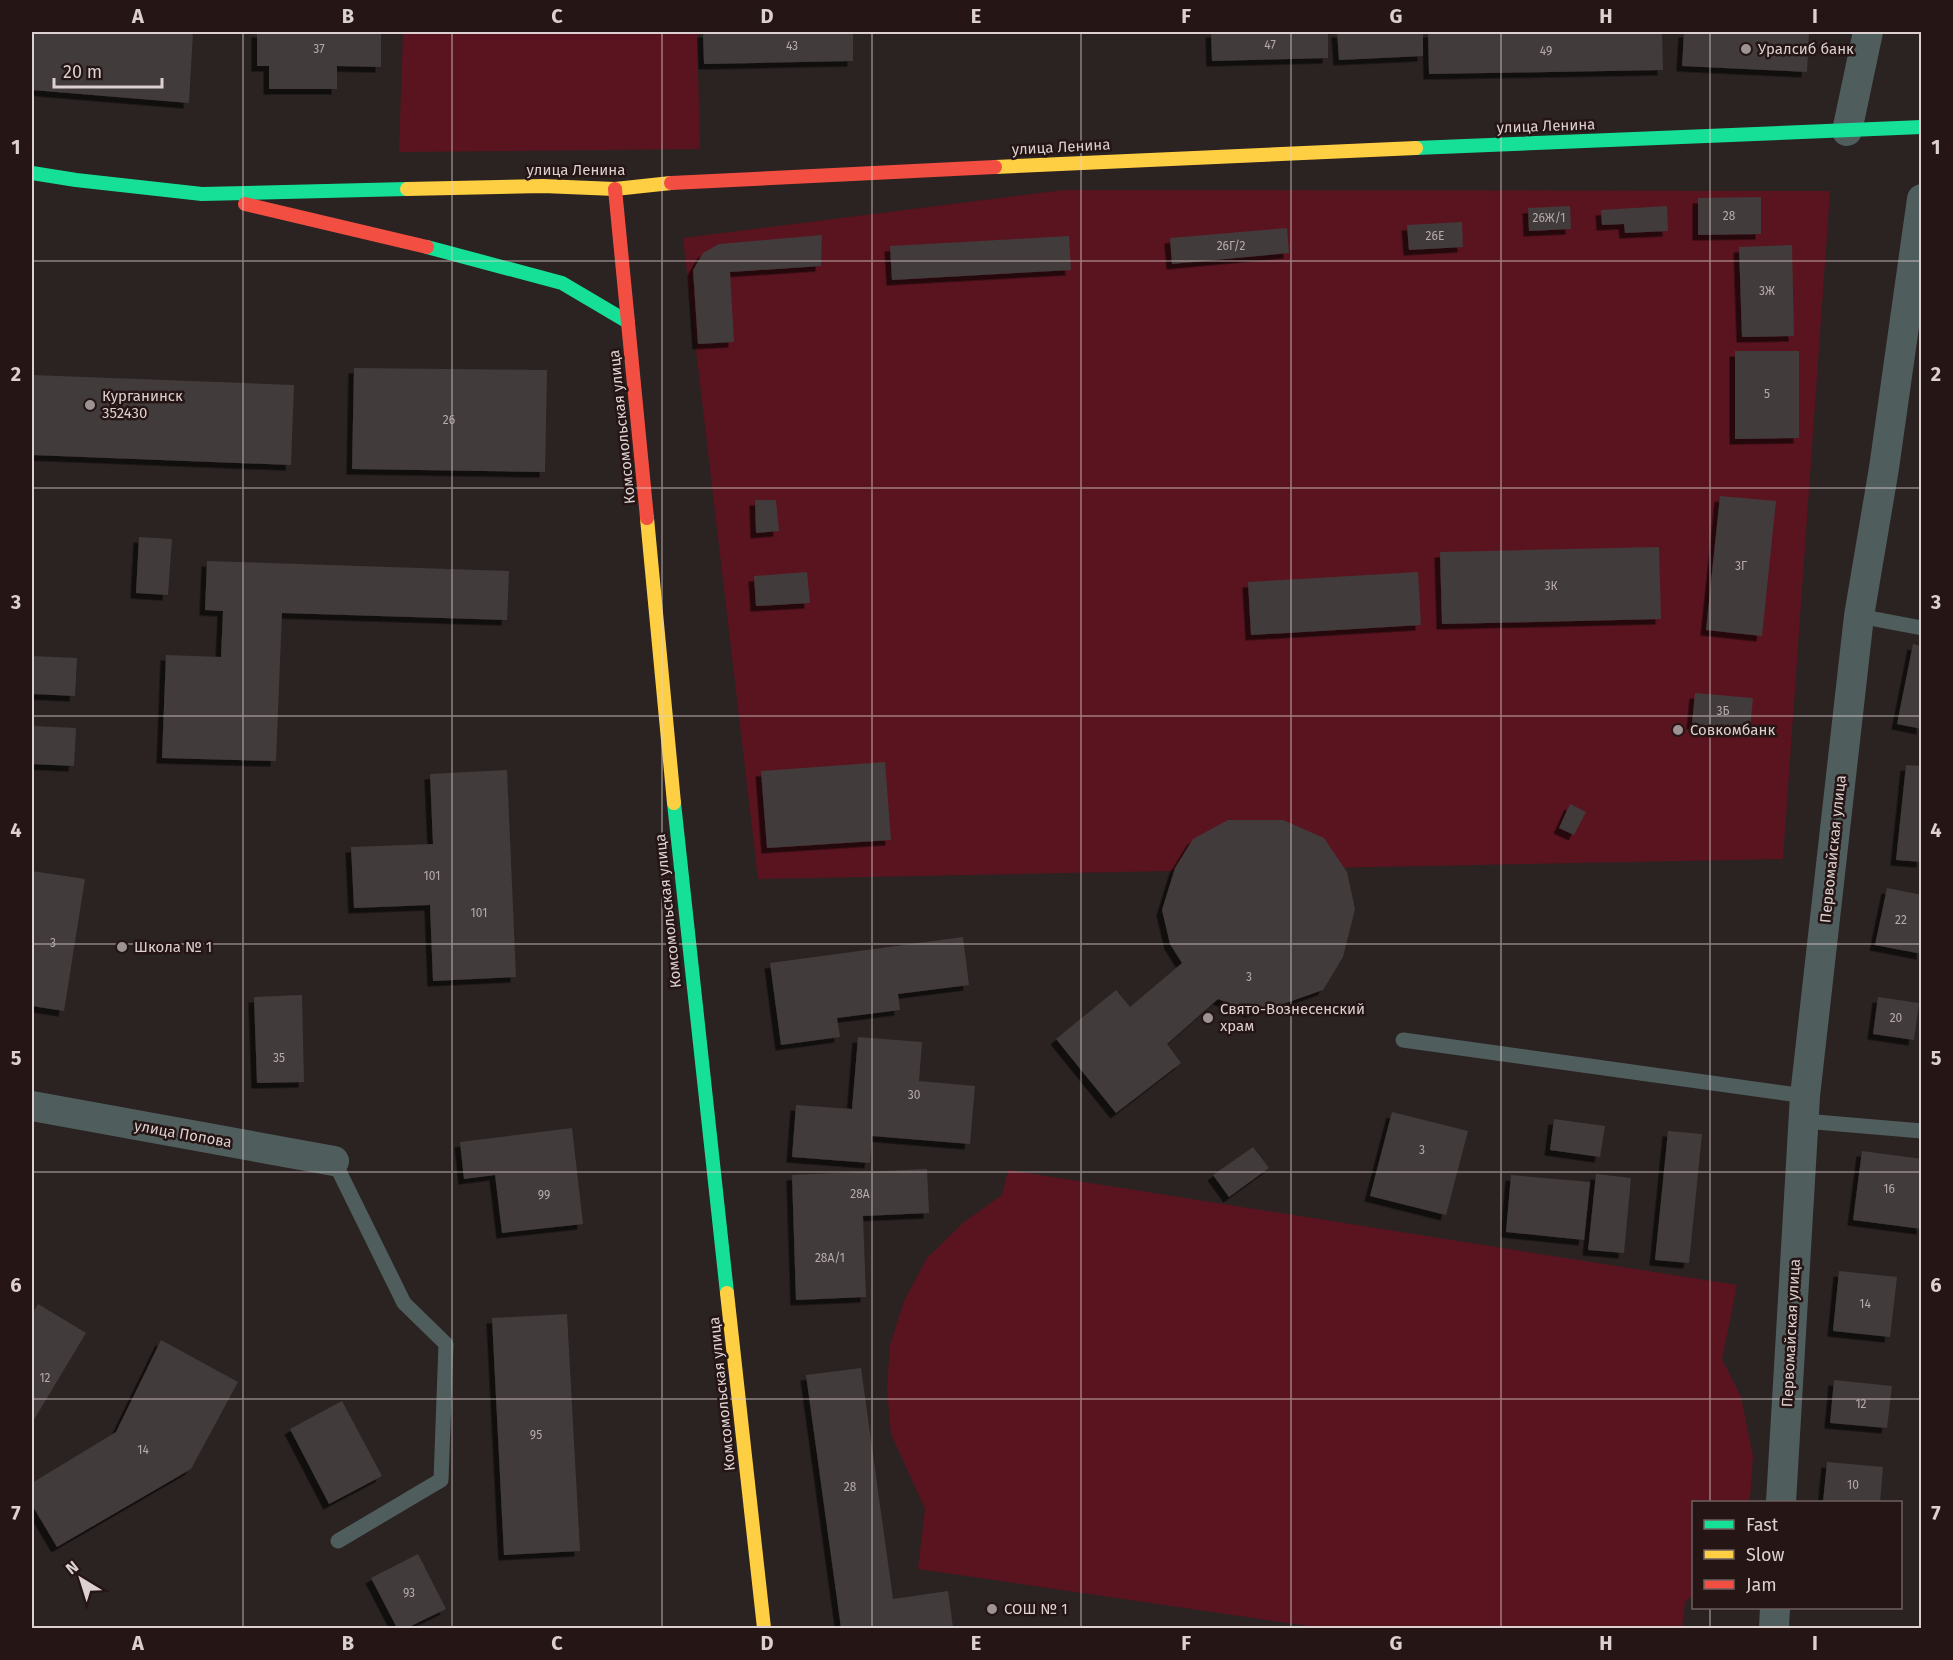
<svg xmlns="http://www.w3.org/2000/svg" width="1953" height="1660" font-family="'Fira Sans',sans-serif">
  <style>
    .green { fill: #5a141f }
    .building { fill: #433a3a; filter: url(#shadow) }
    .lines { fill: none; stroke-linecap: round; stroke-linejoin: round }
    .lane { stroke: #505d5d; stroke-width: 15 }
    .street { stroke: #505d5d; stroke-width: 30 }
    .fast { stroke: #16e098; stroke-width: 14 }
    .slow { stroke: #ffcf43; stroke-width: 14 }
    .jam { stroke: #f24e42; stroke-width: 14 }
    .grid { fill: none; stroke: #dcd0d0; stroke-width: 1.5; stroke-opacity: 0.55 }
    .poi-dot { fill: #9e9393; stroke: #251515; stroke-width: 2 }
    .labels { text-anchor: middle; stroke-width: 5; stroke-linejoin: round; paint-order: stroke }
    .number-label { font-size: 12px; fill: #b6aaaa }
    .poi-label { font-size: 15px; fill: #dcd0d0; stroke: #251515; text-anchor: start }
    .street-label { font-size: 15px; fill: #dcd0d0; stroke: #251515 }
    .neatline { fill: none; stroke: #dcd0d0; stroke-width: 2 }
    .grid-label { font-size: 20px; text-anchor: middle; font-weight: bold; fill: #dcd0d0 }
  </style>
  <defs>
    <filter id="shadow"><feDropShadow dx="-5.5" dy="5.5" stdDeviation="0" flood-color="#0009"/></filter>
  </defs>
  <rect width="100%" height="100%" fill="#2b2222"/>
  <path class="green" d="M 403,32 L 697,32 L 700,149 L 399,152 Z
    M 1064,190 L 1830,191 L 1783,859 L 758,879 L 683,238 Z
    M 1008,1170 L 1737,1285 L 1722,1359 L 1741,1397 L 1753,1456 L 1750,1497 L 1748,1502 L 1694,1502 L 1693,1595 L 1685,1602 L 1682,1628 L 1322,1628 L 918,1569 L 925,1509 L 891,1434 L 887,1390 L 890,1345 L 904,1301 L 927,1258 L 964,1222 L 1002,1195 Z"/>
  <path class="building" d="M 32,32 L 193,32 L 189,103 L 32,90 Z
    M 257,32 L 381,32 L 381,67 L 337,66 L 337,89 L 269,89 L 269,66 L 257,66 Z
    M 703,32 L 853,32 L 853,61 L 704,64 Z
    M 1211,32 L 1328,32 L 1328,58 L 1212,61 Z
    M 1337,32 L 1423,32 L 1423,56 L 1339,60 Z
    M 1428,32 L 1662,32 L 1663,70 L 1429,74 Z
    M 1684,32 L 1809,32 L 1807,72 L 1682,66 Z
    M 1761,197 L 1761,234 L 1698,235 L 1698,198 Z
    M 1570,206 L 1571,229 L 1529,231 L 1528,208 Z
    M 1667,206 L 1668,231 L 1625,233 L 1624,224 L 1602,225 L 1601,210 Z
    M 1462,222 L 1463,247 L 1409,250 L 1407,225 Z
    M 1287,228 L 1289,253 L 1172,264 L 1170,238 Z
    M 822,235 L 821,266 L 730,272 L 734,342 L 698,344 L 693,270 L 703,253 L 719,244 Z
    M 1069,236 L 1071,270 L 892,280 L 890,246 Z
    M 1792,245 L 1794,336 L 1742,337 L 1739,247 Z
    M 1735,351 L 1799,351 L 1799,438 L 1735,439 Z
    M 354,368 L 547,370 L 545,472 L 352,469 Z
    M 32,375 L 294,385 L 291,465 L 32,455 Z
    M 1720,496 L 1776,501 L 1762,636 L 1706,630 Z
    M 755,500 L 776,500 L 779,531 L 756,533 Z
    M 139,537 L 172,539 L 168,595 L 136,593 Z
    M 1659,547 L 1661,619 L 1442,624 L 1440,552 Z
    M 207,561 L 509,571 L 507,620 L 282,613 L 276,761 L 162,758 L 166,655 L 221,657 L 223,611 L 205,610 Z
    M 807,572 L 810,603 L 756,606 L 754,576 Z
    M 1418,572 L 1421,625 L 1251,635 L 1248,582 Z
    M 1913,644 L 1922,646 L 1922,729 L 1897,724 Z
    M 32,656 L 77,658 L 75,696 L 32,694 Z
    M 1695,693 L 1753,698 L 1750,729 L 1692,724 Z
    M 32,726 L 76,728 L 74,766 L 32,764 Z
    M 885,762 L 891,840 L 767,848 L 761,771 Z
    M 1906,765 L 1922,766 L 1922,862 L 1896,860 Z
    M 507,770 L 516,977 L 433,981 L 430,905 L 354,908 L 351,847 L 433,844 L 430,774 Z
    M 1570,804 L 1586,812 L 1574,835 L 1559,828 Z
    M 1228,820 L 1283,820 L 1324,838 L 1347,872 L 1355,909 L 1343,957 L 1323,990 L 1286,1003 L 1250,1012 L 1218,999 L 1167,1044 L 1181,1063 L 1116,1113 L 1056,1039 L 1116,990 L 1130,1007 L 1182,963 L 1170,944 L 1162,910 L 1175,868 L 1193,839 Z
    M 32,871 L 85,879 L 64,1011 L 32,1006 Z
    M 1887,888 L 1922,895 L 1922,954 L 1875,945 Z
    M 963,937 L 969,985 L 898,994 L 900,1010 L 837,1018 L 840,1037 L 781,1045 L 770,963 Z
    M 302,995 L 304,1082 L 257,1083 L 254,997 Z
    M 1878,997 L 1919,1003 L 1914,1040 L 1873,1034 Z
    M 858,1037 L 922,1042 L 919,1081 L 975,1086 L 970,1144 L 872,1136 L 870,1163 L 792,1157 L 796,1105 L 852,1109 Z
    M 1392,1112 L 1468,1131 L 1446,1215 L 1370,1196 Z
    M 1554,1119 L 1605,1126 L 1600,1157 L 1550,1150 Z
    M 572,1128 L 583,1224 L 502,1233 L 495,1175 L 464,1179 L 460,1142 Z
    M 1668,1131 L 1702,1134 L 1689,1263 L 1655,1260 Z
    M 1253,1147 L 1269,1168 L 1229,1197 L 1213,1175 Z
    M 1862,1151 L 1922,1159 L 1922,1229 L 1853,1220 Z
    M 927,1169 L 929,1213 L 863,1216 L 866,1297 L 796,1300 L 792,1175 Z
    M 1596,1174 L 1631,1178 L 1624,1253 L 1588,1250 Z
    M 1511,1175 L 1590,1182 L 1584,1240 L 1506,1232 Z
    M 1839,1271 L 1897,1277 L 1890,1337 L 1833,1331 Z
    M 38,1304 L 86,1333 L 32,1423 L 32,1314 Z
    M 567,1314 L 580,1551 L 504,1555 L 492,1318 Z
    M 161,1340 L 238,1382 L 191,1469 L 57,1547 L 32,1505 L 32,1483 L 116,1432 Z
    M 861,1368 L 893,1599 L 948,1591 L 953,1627 L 940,1628 L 841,1628 L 806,1375 Z
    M 1834,1380 L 1892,1386 L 1887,1428 L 1830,1423 Z
    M 342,1401 L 382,1476 L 329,1504 L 290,1429 Z
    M 1827,1462 L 1883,1467 L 1880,1502 L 1823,1502 Z
    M 418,1554 L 446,1609 L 407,1628 L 397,1628 L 371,1578 Z"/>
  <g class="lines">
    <path class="lane" d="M 1859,616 L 1922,628
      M 1403,1040 L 1805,1096
      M 1804,1121 L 1922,1131
      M 334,1161 L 404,1303 L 446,1344 L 441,1480 L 338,1541"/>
    <path class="street" d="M 1847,131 L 1868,32
      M 32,1106 L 334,1161
      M 1781,1502 L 1805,1096 L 1859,616 L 1884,468 L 1922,199
      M 1774,1628 L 1775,1608"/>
    <path class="fast" d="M 1416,148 L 1922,127
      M 32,173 L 76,180 L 202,194 L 407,189
      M 427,247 L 562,283 L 628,322
      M 674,803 L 727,1293"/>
    <path class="slow" d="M 995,167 L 1416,148
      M 407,189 L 543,186 L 615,189 L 671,183
      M 647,518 L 674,803
      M 727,1293 L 764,1628"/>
    <path class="jam" d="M 671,183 L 995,167
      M 615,189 L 647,518
      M 245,204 L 427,247"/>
  </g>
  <path class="grid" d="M 243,32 L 243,1628M 452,32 L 452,1628M 662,32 L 662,1628M 872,32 L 872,1628M 1081,32 L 1081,1628M 1291,32 L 1291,1628M 1501,32 L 1501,1628M 1710,32 L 1710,1502M 32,261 L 1922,261M 32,488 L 1922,488M 32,716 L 1922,716M 32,944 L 1922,944M 32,1172 L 1922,1172M 32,1399 L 1922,1399M 1710,1608 L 1710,1628"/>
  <g class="poi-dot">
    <circle cx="1746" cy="49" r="6"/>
    <circle cx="90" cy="405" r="6"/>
    <circle cx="1678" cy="730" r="6"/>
    <circle cx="122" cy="947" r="6"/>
    <circle cx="1208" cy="1018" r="6"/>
    <circle cx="992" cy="1609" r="6"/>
  </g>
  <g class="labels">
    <g class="number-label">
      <text x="1270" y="49">47</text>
      <text x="792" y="50">43</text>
      <text x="319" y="53">37</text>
      <text x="1546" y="55">49</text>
      <text x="1729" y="220">28</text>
      <text x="1549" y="222">26Ж/1</text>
      <text x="1435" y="240">26Е</text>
      <text x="1231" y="250">26Г/2</text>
      <text x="1767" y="295">3Ж</text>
      <text x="1767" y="398">5</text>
      <text x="449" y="424">26</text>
      <text x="1741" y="570">3Г</text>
      <text x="1551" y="590">3К</text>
      <text x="1723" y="715">3Б</text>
      <text x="432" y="880">101</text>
      <text x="479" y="917">101</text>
      <text x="1901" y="924">22</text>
      <text x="53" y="947">3</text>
      <text x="1249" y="981">3</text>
      <text x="1896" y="1022">20</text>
      <text x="279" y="1062">35</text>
      <text x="914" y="1099">30</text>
      <text x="1422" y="1154">3</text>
      <text x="1889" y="1193">16</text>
      <text x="860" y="1198">28А</text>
      <text x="544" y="1199">99</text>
      <text x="830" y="1262">28А/1</text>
      <text x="1865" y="1308">14</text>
      <text x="45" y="1382">12</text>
      <text x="1861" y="1408">12</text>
      <text x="536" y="1439">95</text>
      <text x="143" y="1454">14</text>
      <text x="1853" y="1489">10</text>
      <text x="850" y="1491">28</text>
      <text x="409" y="1597">93</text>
    </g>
    <g class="poi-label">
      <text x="1758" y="54">Уралсиб банк</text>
      <text x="102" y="401">Курганинск<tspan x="102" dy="17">352430</tspan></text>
      <text x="1690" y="735">Совкомбанк</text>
      <text x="134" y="952">Школа № 1</text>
      <text x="1220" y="1014">Свято-Вознесенский<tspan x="1220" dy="17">храм</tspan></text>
      <text x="1004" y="1614">СОШ № 1</text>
    </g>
    <g class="street-label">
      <text transform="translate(1546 126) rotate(-2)" y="5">улица Ленина</text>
      <text transform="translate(1061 147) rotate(-3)" y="5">улица Ленина</text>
      <text x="576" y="175">улица Ленина</text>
      <text transform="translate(622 427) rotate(-96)" y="5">Комсомольская улица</text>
      <text transform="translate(1833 849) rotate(-84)" y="5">Первомайская улица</text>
      <text transform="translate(668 911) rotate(-96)" y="5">Комсомольская улица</text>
      <text transform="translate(183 1134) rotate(10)" y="5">улица Попова</text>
      <text transform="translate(1791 1333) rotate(-87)" y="5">Первомайская улица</text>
      <text transform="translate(722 1394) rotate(-96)" y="5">Комсомольская улица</text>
    </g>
  </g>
  <rect width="1953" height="1660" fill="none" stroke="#251515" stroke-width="66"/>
  <rect x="1692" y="1501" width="210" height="108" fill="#251515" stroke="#6e6060" stroke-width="1.5"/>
  <rect x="1704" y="1520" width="30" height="9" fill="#16e098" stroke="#6e6060" stroke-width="1.5"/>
  <text x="1746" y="1531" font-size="18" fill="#dcd0d0">Fast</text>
  <rect x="1704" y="1550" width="30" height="9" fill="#ffcf43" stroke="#6e6060" stroke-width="1.5"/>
  <text x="1746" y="1561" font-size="18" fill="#dcd0d0">Slow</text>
  <rect x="1704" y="1580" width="30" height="9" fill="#f24e42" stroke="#6e6060" stroke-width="1.5"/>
  <text x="1746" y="1591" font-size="18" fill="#dcd0d0">Jam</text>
  <g transform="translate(81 1579) rotate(322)" stroke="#251515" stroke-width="4.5" paint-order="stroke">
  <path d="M0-4.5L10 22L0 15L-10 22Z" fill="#dcd0d0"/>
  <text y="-9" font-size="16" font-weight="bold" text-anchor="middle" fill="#dcd0d0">N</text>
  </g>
  <path d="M54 78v9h108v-9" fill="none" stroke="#dcd0d0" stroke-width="3"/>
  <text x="63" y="78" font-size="18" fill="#dcd0d0" stroke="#251515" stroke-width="4.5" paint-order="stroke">20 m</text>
  <rect x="33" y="33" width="1887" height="1594" class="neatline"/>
  <g class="grid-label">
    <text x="138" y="23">A</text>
    <text x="348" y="23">B</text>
    <text x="557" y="23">C</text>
    <text x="767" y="23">D</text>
    <text x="976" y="23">E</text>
    <text x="1186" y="23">F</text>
    <text x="1396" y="23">G</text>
    <text x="1606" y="23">H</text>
    <text x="1815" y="23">I</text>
    <text x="16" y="154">1</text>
    <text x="1936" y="154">1</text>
    <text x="16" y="381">2</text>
    <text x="1936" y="381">2</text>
    <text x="16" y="609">3</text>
    <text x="1936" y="609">3</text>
    <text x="16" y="837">4</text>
    <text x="1936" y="837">4</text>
    <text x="16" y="1065">5</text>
    <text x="1936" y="1065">5</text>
    <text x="16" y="1292">6</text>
    <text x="1936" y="1292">6</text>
    <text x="16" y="1520">7</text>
    <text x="1936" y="1520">7</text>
    <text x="138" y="1650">A</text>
    <text x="348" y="1650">B</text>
    <text x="557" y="1650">C</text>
    <text x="767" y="1650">D</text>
    <text x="976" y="1650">E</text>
    <text x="1186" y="1650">F</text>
    <text x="1396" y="1650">G</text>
    <text x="1606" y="1650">H</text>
    <text x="1815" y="1650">I</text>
  </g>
</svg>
